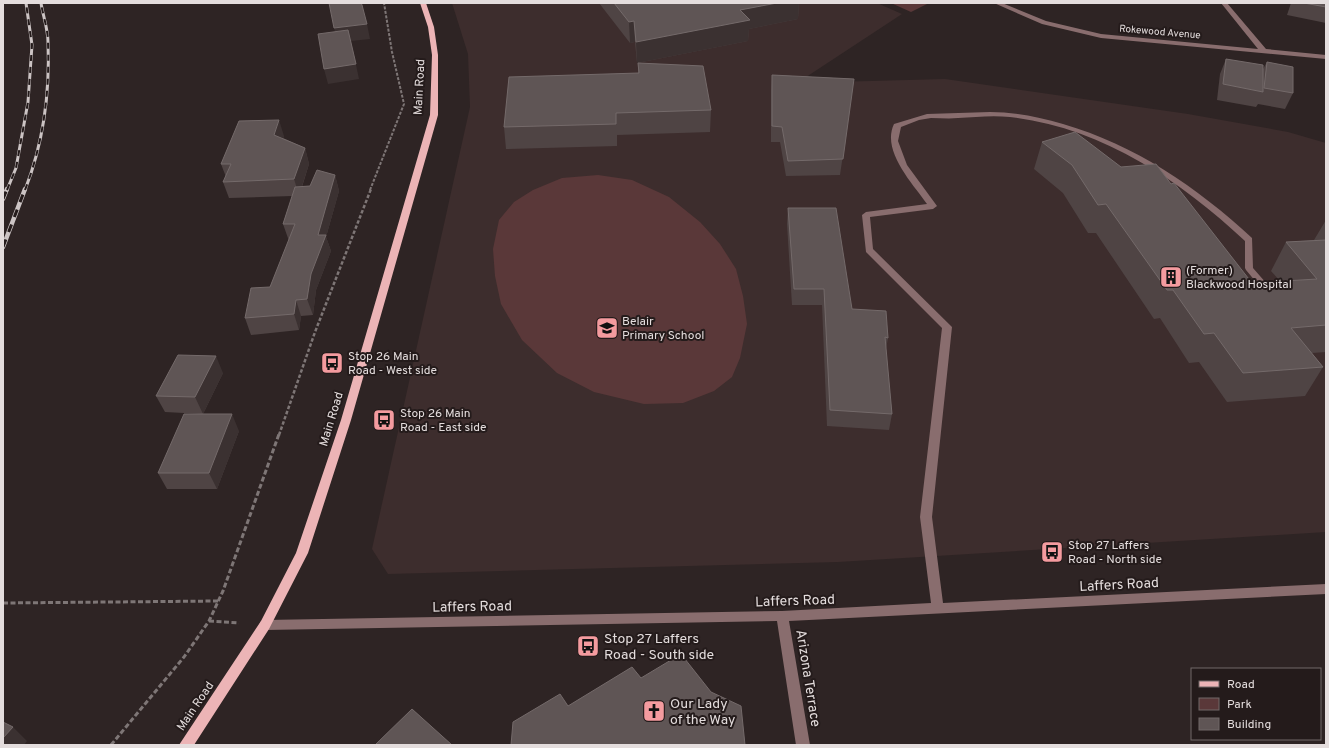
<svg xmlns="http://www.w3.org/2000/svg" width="1329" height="748" font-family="Overpass,sans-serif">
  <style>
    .built { fill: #3d2d2d }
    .green { fill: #5a3839 }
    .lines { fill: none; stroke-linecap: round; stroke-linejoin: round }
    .path-far2 { stroke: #7e7676; stroke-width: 2; stroke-dasharray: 3 1.5; stroke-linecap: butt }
    .path-far1 { stroke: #7e7676; stroke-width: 2.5; stroke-dasharray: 3.5 2; stroke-linecap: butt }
    .path { stroke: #7e7676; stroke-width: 3; stroke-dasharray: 5 2.5; stroke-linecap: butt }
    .minor { fill: #896d6e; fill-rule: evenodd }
    .major { fill: #ecb4b6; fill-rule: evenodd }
    .rail-far1-casing { stroke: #ccc4c4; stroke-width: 3 }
    .rail-casing { stroke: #ccc4c4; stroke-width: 4.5 }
    .rail-far1 { stroke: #241b1b; stroke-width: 2; stroke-dasharray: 6; stroke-linecap: butt }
    .rail { stroke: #241b1b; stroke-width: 3; stroke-dasharray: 8; stroke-linecap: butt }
    .wall { fill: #4f4444 }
    .shaded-wall { fill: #3b3131 }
    .building { fill: #5f5555; stroke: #746a6a }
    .labels { text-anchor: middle; stroke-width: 4; stroke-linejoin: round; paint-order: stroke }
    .far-street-label { font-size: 10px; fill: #e4dddd; stroke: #241b1b }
    .street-label { font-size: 12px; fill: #e4dddd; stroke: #241b1b }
    .poi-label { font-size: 12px; fill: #e4dddd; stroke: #241b1b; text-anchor: start }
    .near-street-label { font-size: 14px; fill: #e4dddd; stroke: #241b1b }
    .near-poi-label { font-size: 14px; fill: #e4dddd; stroke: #241b1b; text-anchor: start }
  </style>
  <rect width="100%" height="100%" fill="#2e2424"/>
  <path class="built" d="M 452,3 L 877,3 L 902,14 L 797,83 L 945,79 L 1188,114 L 1288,132 L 1326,143 L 1326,532 L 838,562 L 388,574 L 372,549 L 470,107 L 468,54 Z"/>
  <path class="green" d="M 891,3 L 929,3 L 911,12 Z
    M 598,175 L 632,180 L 669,197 L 700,222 L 720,244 L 736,269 L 743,296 L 747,324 L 740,358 L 732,377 L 714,391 L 683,403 L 644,404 L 594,392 L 557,373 L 522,340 L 501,304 L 495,276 L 493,249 L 499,220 L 514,202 L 533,190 L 562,178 Z"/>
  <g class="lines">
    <path class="path-far2" d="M 370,190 L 404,104 L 392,52 L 384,3"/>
    <path class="path-far1" d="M 279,435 L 315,332 L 371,189"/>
    <path class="path" d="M 3,603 L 218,601
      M 209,621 L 239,623
      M 111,745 L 184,657 L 209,621 L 223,591 L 279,434"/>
    <path class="minor" d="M 994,3 L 1002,3 L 1046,21 L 1101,34 L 1258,49 L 1221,3 L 1227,3 L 1266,49 L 1326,55 L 1326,59 L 1101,38 L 1042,24 Z
      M 990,112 C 1015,112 1039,117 1063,124 C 1135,145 1197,187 1252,238 L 1253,268 L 1274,292 L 1269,295 L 1266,294 L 1246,270 L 1245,268 L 1245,241 C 1180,180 1100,127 1010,117 C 993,115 975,117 958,118 C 949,119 940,118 931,118 L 919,120 L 901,127 L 898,141 L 907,165 L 937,206 L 933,209 L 870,217 L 873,249 L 952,327 L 932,517 L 943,603 L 1326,584 L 1326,594 L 789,621 L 810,745 L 796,745 L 777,621 L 265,630 L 261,629 L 259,625 L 261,621 L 265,620 L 782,611 L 931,603 L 920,517 L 942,328 L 866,252 L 862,215 L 866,212 L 927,204 C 913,184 881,151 894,124 L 927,114 Z"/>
    <path class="major" d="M 420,3 L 426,3 L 434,27 L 438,55 L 438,115 L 351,420 L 308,553 L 269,629 L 194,745 L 179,745 L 261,621 L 296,553 L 341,420 L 430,115 L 432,55 L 428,27 Z"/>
    <g class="rail-far1-casing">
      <path id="rail-far1" d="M 7,190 L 16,168 L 28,102 L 32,45 L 26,3
        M 25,190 C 43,144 50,92 48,42 C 48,29 43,16 41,3"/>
    </g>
    <g class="rail-casing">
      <path id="rail" d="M 3,199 L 7,189
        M 3,247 L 25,189"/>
    </g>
    <use href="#rail-far1" class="rail-far1"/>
    <use href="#rail" class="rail"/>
  </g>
  <path class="wall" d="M 599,3 L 799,3 L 798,19 L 749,29 L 748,41 L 637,63 L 635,42 L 630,43 Z
    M 1291,3 L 1326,3 L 1326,23 L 1287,15 Z
    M 1226,59 L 1263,69 L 1267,62 L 1293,93 L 1285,109 L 1258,104 L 1256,107 L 1217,100 L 1220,74 Z
    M 638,63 L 711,110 L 710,132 L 617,135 L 617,146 L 506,149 L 504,127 L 638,73 Z
    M 772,75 L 854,79 L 840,175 L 786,176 L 780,142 L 771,142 L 771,90 Z
    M 284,136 L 283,138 L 305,148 L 309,164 L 302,187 L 310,186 L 335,175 L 339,191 L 326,237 L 331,251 L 316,290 L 313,315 L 301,316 L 299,330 L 251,335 L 245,318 L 270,287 L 289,241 L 283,224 L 292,196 L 229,198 L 223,182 L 226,177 L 221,164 Z
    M 1042,142 L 1252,283 L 1280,281 L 1271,271 L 1286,242 L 1314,240 L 1326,220 L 1326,352 L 1312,353 L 1323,367 L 1305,396 L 1227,402 L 1199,362 L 1189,363 L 1160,318 L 1154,319 L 1096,233 L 1088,233 L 1063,193 L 1034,169 Z
    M 788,208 L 852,309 L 888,338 L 886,349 L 892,414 L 889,430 L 827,426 L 822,305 L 792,305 L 787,224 Z
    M 223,373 L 203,414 L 165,412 L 156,396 Z
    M 239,431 L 217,489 L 167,489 L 158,473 Z"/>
  <path class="shaded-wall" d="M 777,3 L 799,3 L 798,19 L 749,29 L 748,41 L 637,63 L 636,42 L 740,10 Z
    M 634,21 L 635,42 L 630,43 L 629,22 Z
    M 367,24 L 370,39 L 351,41 L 359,79 L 328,84 L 324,69 L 338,43 L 334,28 Z
    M 279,120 L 284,136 L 279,150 L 274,135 Z
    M 305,148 L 309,164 L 299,195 L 294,179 Z
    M 335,175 L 339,191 L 326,237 L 331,251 L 316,290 L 313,315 L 307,299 L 318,235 Z
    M 296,300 L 301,316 L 299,330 L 294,314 Z
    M 216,356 L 223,373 L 203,414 L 195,397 Z
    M 232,414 L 239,431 L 217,489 L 209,473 Z
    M 13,727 L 27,741 L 24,745 L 3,745 L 3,738 Z"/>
  <path class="building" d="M 329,3 L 361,3 L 362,5 L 367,24 L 334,28 Z
    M 614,3 L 777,3 L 740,10 L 750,20 L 636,42 L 634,21 L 629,22 Z
    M 1304,3 L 1326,3 L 1326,7 Z
    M 348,30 L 356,64 L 324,69 L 318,34 Z
    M 1226,59 L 1263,65 L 1263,92 L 1223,84 Z
    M 1267,62 L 1293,67 L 1293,93 L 1264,88 Z
    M 638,63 L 703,66 L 711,110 L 616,113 L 616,124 L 504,127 L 509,77 L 639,73 Z
    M 772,75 L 854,79 L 843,159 L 788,161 L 782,127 L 772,126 Z
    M 279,120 L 274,135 L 305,148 L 294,179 L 223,182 L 231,164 L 221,164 L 239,121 Z
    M 1075,132 L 1121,167 L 1156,164 L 1171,184 L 1174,183 L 1252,283 L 1317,279 L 1286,242 L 1326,240 L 1326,325 L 1291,328 L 1323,367 L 1243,373 L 1214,333 L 1204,334 L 1173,290 L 1167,290 L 1106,204 L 1098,205 L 1072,165 L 1042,142 Z
    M 317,170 L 335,175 L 318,235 L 326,235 L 311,274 L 307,299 L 296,300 L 294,314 L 245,318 L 251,288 L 270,287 L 295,224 L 283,224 L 295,187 L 310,186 Z
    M 788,208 L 836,208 L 852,309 L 886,311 L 888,338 L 885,337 L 892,414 L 830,410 L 824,289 L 794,289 Z
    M 178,355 L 216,356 L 195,397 L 156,396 Z
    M 184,414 L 232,414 L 209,473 L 158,473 Z
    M 681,654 L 711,692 L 741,706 L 745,745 L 511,745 L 513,722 L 560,694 L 568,706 L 632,667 L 641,678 Z
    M 412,709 L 452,745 L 375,745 Z
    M 3,722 L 13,727 L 3,738 Z"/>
  <defs>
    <g id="building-square" transform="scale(1.15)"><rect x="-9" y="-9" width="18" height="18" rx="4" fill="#f49b9f" stroke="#241b1b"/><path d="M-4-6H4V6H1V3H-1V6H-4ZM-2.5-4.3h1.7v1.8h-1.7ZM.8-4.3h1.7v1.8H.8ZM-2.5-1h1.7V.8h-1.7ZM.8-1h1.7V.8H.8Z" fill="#111"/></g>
    <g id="school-square" transform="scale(1.15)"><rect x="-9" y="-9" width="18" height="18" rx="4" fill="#f49b9f" stroke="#241b1b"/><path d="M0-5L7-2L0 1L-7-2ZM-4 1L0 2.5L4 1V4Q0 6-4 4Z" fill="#111"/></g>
    <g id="bus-square" transform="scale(1.15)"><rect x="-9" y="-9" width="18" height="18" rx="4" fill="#f49b9f" stroke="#241b1b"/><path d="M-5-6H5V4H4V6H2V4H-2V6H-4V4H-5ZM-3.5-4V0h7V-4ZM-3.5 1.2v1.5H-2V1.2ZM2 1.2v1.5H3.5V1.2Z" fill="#111"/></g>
    <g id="church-square" transform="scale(1.15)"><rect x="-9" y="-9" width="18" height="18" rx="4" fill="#f49b9f" stroke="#241b1b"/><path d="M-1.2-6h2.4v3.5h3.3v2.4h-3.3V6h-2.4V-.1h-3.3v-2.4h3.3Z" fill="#111"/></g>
  </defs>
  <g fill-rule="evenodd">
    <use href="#building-square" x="1171" y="277"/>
    <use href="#school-square" x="607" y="328"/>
    <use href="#bus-square" x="332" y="363"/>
    <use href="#bus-square" x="384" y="420"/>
    <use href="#bus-square" x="1052" y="552"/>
    <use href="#bus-square" x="588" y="646"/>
    <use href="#church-square" x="654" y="711"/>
  </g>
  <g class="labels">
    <g class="far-street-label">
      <text transform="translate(1160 31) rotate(5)" y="4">Rokewood Avenue</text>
    </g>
    <g class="street-label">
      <text transform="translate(419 87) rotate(-87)" y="4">Main Road</text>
      <text transform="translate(331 419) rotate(-73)" y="4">Main Road</text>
      <text transform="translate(195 706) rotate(-56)" y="4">Main Road</text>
    </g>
    <g class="poi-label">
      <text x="1186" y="274">(Former)<tspan x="1186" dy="14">Blackwood Hospital</tspan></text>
      <text x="622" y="325">Belair<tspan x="622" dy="14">Primary School</tspan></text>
      <text x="348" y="360">Stop 26 Main<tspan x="348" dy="14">Road - West side</tspan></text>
      <text x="400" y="417">Stop 26 Main<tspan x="400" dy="14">Road - East side</tspan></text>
      <text x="1068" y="549">Stop 27 Laffers<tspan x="1068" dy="14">Road - North side</tspan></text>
    </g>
    <g class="near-street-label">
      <text transform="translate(1119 584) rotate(-3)" y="5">Laffers Road</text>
      <text transform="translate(795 600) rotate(-2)" y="5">Laffers Road</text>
      <text transform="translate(472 606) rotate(-1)" y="5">Laffers Road</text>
      <text transform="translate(809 678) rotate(81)" y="5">Arizona Terrace</text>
    </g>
    <g class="near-poi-label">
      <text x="604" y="643">Stop 27 Laffers<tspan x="604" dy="16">Road - South side</tspan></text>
      <text x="670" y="708">Our Lady<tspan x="670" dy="16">of the Way</tspan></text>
    </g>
  </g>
  <rect width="1329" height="748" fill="none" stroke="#e4dddd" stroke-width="8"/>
  <rect x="1191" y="668" width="130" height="72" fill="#241b1b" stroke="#716969"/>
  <rect x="1199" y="681" width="20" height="6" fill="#ecb4b6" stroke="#716969"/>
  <text x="1227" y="688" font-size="12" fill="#e4dddd">Road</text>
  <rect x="1199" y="698" width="20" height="12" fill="#5a3839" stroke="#716969"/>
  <text x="1227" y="708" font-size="12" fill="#e4dddd">Park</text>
  <rect x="1199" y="718" width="20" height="12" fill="#5f5555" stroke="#716969"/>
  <text x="1227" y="728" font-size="12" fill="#e4dddd">Building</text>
</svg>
